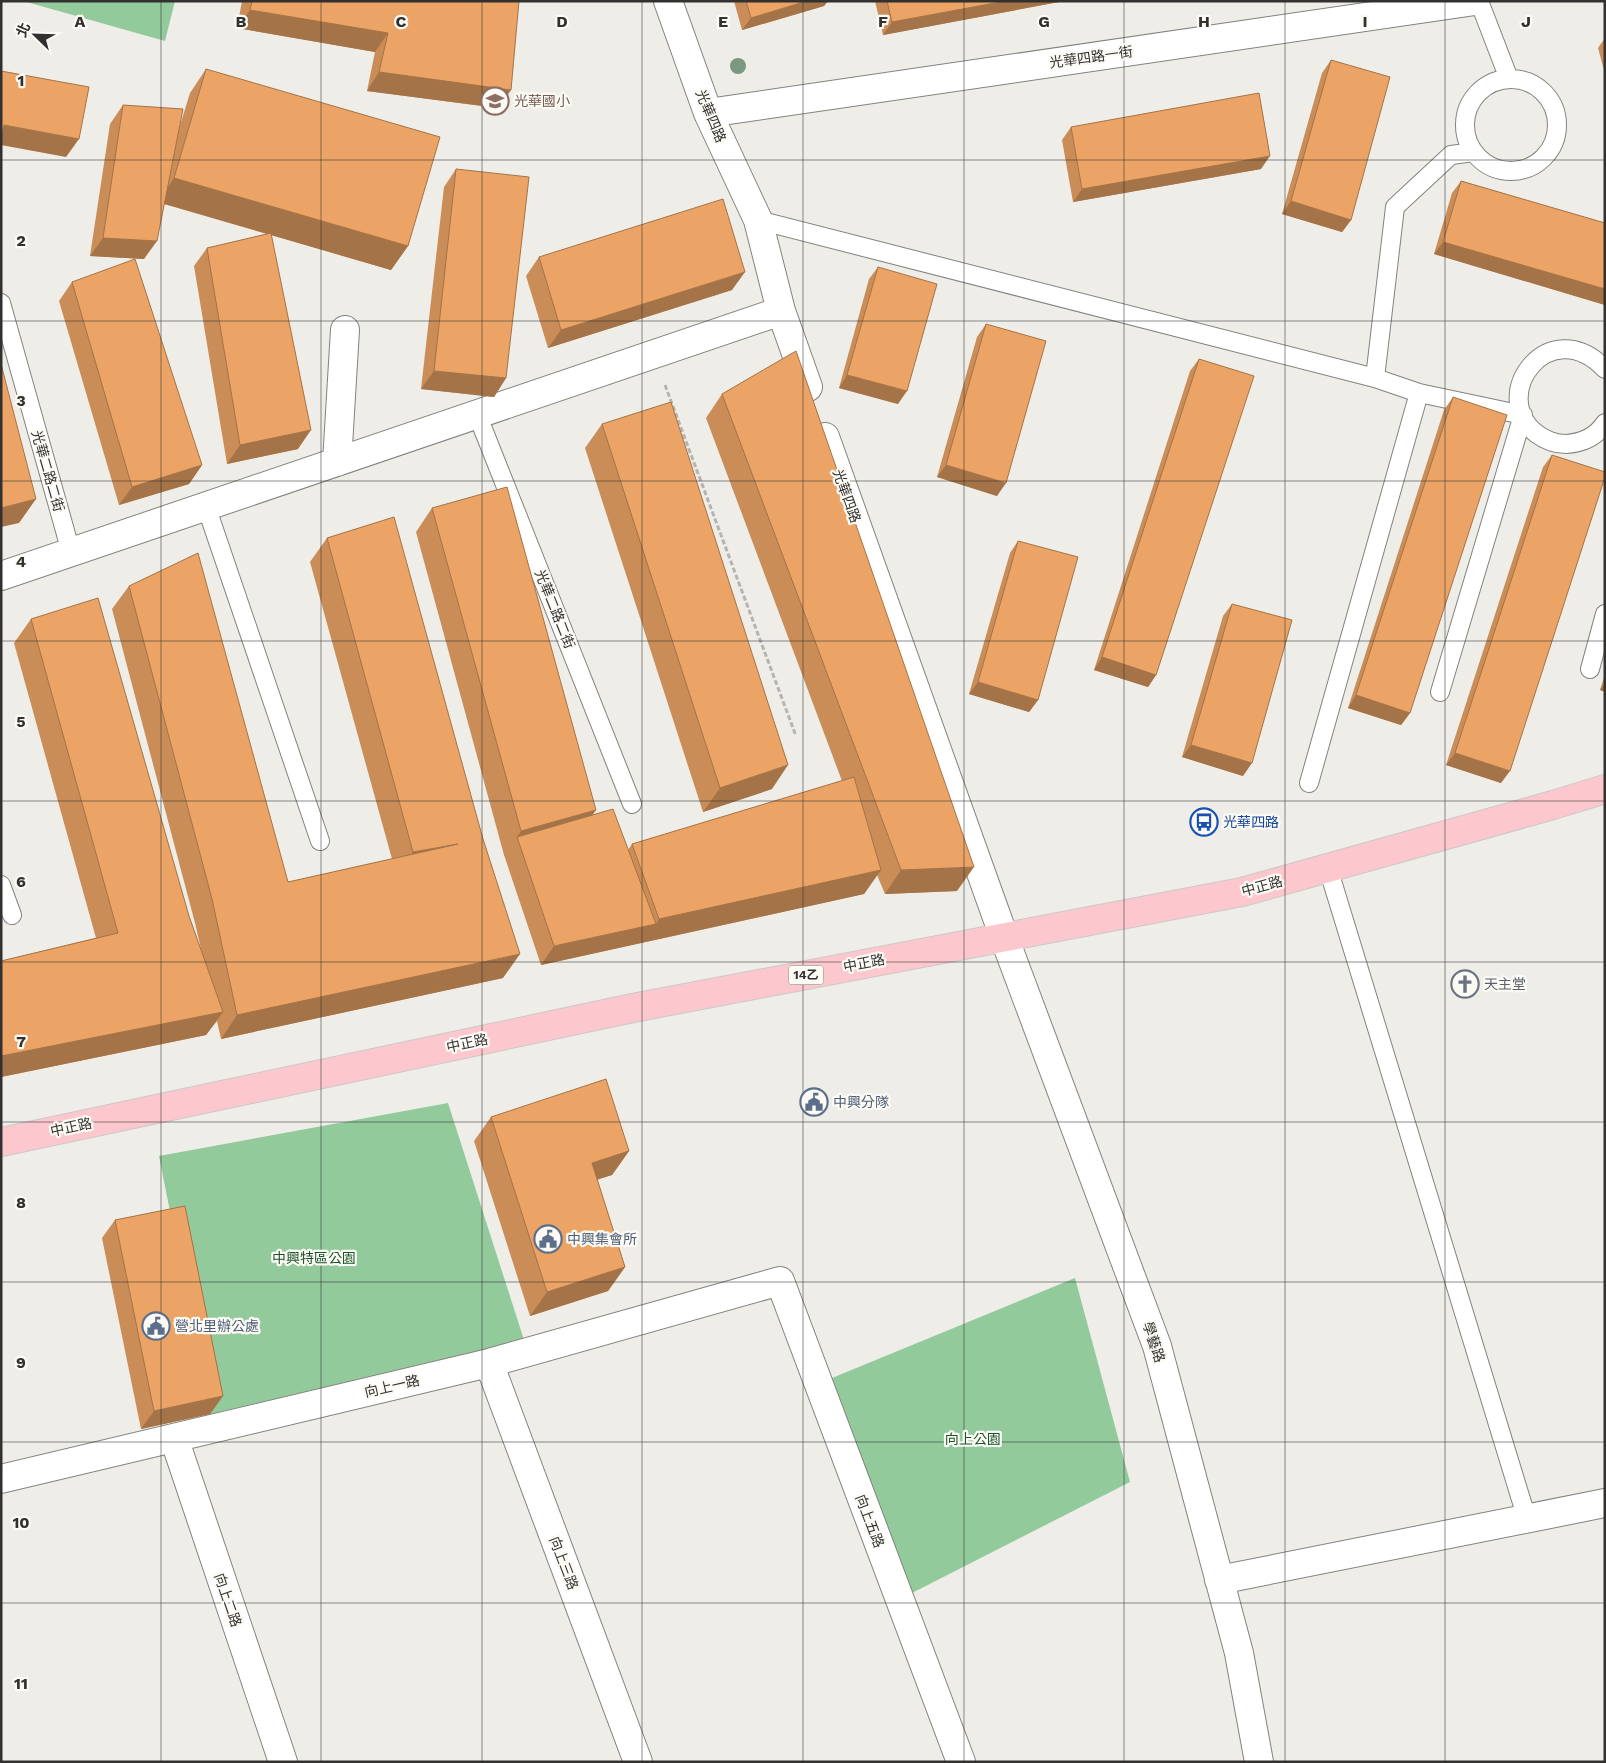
<svg xmlns="http://www.w3.org/2000/svg" width="1606" height="1763" font-family="'Work Sans','Noto Sans TC',sans-serif">
  <style>
    .green { fill: #92ca9b }
    .lines { fill: none; stroke-linecap: round; stroke-linejoin: round }
    .lane-casing { stroke: #83837e; stroke-width: 20 }
    .street-casing { stroke: #83837e; stroke-width: 30 }
    .primary-casing { stroke: #cac9c9; stroke-width: 30 }
    .path { stroke: #b5b4b0; stroke-width: 3; stroke-dasharray: 5 2.5; stroke-linecap: butt }
    .lane { stroke: #fff; stroke-width: 18 }
    .street { stroke: #fff; stroke-width: 28 }
    .primary { stroke: #fcc7cd; stroke-width: 28 }
    .tree { fill: #7b9880 }
    .wall { fill: #ca8d57 }
    .shaded-wall { fill: #a47347 }
    .building { fill: #eba465; stroke: #a47347 }
    .grid { fill: none; stroke: #32312f; stroke-width: 1; stroke-opacity: 0.55 }
    .labels { text-anchor: middle; stroke-width: 4.5; stroke-linejoin: round; paint-order: stroke }
    .shield { fill: #fbfaf5; stroke: #6e6d6a; stroke-width: 1 }
    .shield-label { font-size: 12px; font-weight: bold; fill: #32312f }
    .street-label { font-size: 14px; fill: #32312f; stroke: #fbfaf5 }
    .education-label { font-size: 14px; fill: #785e54; stroke: #fbfaf5; text-anchor: start }
    .transit-label { font-size: 14px; fill: #164399; stroke: #fbfaf5; text-anchor: start }
    .worship-label { font-size: 14px; fill: #5b616d; stroke: #fbfaf5; text-anchor: start }
    .service-label { font-size: 14px; fill: #4e5e75; stroke: #fbfaf5; text-anchor: start }
    .park-label { font-size: 14px; fill: #1d532b; stroke: #fbfaf5 }
    .grid-label { font-size: 16px; text-anchor: middle; font-weight: bold; fill: #32312f; stroke: #fbfaf5; stroke-width: 4.5; stroke-linejoin: round; paint-order: stroke }
  </style>
  <rect width="100%" height="100%" fill="#eeede8"/>
  <path class="green" d="M 23,1 L 175,1 L 165,41 Z
    M 448,1103 L 524,1340 L 210,1414 L 159,1156 Z
    M 1075,1278 L 1130,1482 L 912,1593 L 832,1378 Z"/>
  <g class="lines">
    <g class="lane-casing">
      <path id="lane" d="M 1479,1 L 1509,79
        M1465 125a46 46 0 1 1 92 0a46 46 0 1 1-92 0Z
        M 758,220 L 1375,378 L 1419,393 L 1523,415 L 1440,692
        M 1,303 L 71,552
        M 1605,369 C 1549,311 1487,396 1537,434 C 1545,440 1555,444 1566,444 C 1581,443 1596,437 1605,423
        M 1375,378 L 1395,207 L 1451,155 L 1474,152
        M 477,414 L 632,804
        M 206,506 L 320,841
        M 1590,669 L 1605,614
        M 1309,783 L 1419,393
        M 1328,868 L 1527,1519
        M 1,885 L 12,915"/>
    </g>
    <g class="street-casing">
      <path id="street" d="M 668,1 L 708,113 L 758,220 L 781,311 L 808,387
        M 708,113 L 1475,1
        M 825,437 L 1004,937 L 1157,1346 L 1239,1653 L 1259,1762
        M 337,462 L 345,330
        M 1,576 L 781,311
        M 489,1363 L 638,1762
        M 174,1438 L 283,1762
        M 1,1479 L 489,1363 L 780,1281 L 961,1762
        M 1219,1580 L 1605,1503"/>
    </g>
    <g class="primary-casing">
      <path id="primary" d="M 1,1142 L 633,1008 L 1242,892 L 1553,805 L 1605,789"/>
    </g>
    <path class="path" d="M 665,385 L 796,736"/>
    <use href="#lane" class="lane"/>
    <use href="#street" class="street"/>
    <use href="#primary" class="primary"/>
  </g>
  <circle class="tree" cx="738" cy="66" r="8"/>
  <path class="wall" d="M 242,1 L 519,1 L 498,108 L 367,91 L 375,52 L 237,28 Z
    M 734,1 L 828,1 L 824,6 L 742,30 Z
    M 875,1 L 1064,1 L 883,35 Z
    M 1605,38 L 1605,74 L 1598,48 Z
    M 1331,60 L 1351,220 L 1342,232 L 1282,214 L 1322,73 Z
    M 206,69 L 408,246 L 391,270 L 271,235 L 298,449 L 227,464 L 194,266 L 207,248 L 267,234 L 164,204 L 144,259 L 90,256 L 110,124 L 123,105 L 178,132 L 190,93 Z
    M 1071,127 L 1261,169 L 1073,202 L 1062,140 Z
    M 456,169 L 506,378 L 494,397 L 421,389 L 444,187 Z
    M 1461,181 L 1605,223 L 1605,305 L 1434,254 L 1452,193 Z
    M 539,257 L 732,290 L 548,348 L 526,276 Z
    M 878,267 L 898,404 L 839,388 L 869,279 Z
    M 72,282 L 202,465 L 189,484 L 119,505 L 59,301 Z
    M 986,324 L 997,496 L 937,477 L 977,337 Z
    M 1199,359 L 1156,675 L 1148,687 L 1094,670 L 1190,371 Z
    M 722,394 L 957,891 L 885,894 L 877,875 L 864,894 L 541,965 L 504,855 L 416,532 L 432,508 L 593,815 L 628,850 L 632,844 L 842,781 L 706,418 Z
    M 1453,397 L 1410,713 L 1401,725 L 1348,708 L 1444,410 Z
    M 602,424 L 772,789 L 703,812 L 585,448 Z
    M 1552,455 L 1501,783 L 1446,765 L 1543,467 Z
    M 327,538 L 503,978 L 221,1039 L 217,1021 L 206,1035 L 1,1077 L 1,961 L 96,938 L 14,643 L 31,619 L 189,916 L 201,949 L 195,923 L 112,609 L 129,586 L 288,882 L 392,859 L 310,562 Z
    M 1018,541 L 1038,700 L 1029,712 L 969,694 L 1010,553 Z
    M 1232,604 L 1243,776 L 1182,757 L 1223,616 Z
    M 1605,674 L 1605,692 L 1600,690 Z
    M 491,1117 L 629,1151 L 612,1175 L 597,1179 L 625,1267 L 608,1291 L 530,1316 L 474,1141 Z
    M 115,1220 L 223,1396 L 210,1414 L 141,1429 L 102,1238 Z"/>
  <path class="shaded-wall" d="M 807,1 L 828,1 L 824,6 L 742,30 L 751,18 Z
    M 1006,1 L 1064,1 L 883,35 L 892,22 Z
    M 250,10 L 388,33 L 375,52 L 237,28 Z
    M 379,72 L 511,90 L 498,108 L 367,91 Z
    M 4,125 L 79,139 L 66,157 L 1,145 L 1,128 Z
    M 1270,156 L 1261,169 L 1073,202 L 1082,189 Z
    M 174,178 L 408,246 L 391,270 L 158,202 Z
    M 1291,201 L 1351,220 L 1342,232 L 1282,214 Z
    M 103,238 L 157,241 L 144,259 L 90,256 Z
    M 1443,242 L 1605,289 L 1605,305 L 1434,254 Z
    M 745,272 L 732,290 L 548,348 L 561,330 Z
    M 434,371 L 506,378 L 494,397 L 421,389 Z
    M 847,375 L 907,391 L 898,404 L 839,388 Z
    M 311,430 L 298,449 L 227,464 L 240,445 Z
    M 202,465 L 189,484 L 119,505 L 132,487 Z
    M 946,465 L 1006,483 L 997,496 L 937,477 Z
    M 36,499 L 19,523 L 1,527 L 1,508 Z
    M 1102,657 L 1156,675 L 1148,687 L 1094,670 Z
    M 978,682 L 1038,700 L 1029,712 L 969,694 Z
    M 1605,683 L 1605,692 L 1600,690 Z
    M 1356,695 L 1410,713 L 1401,725 L 1348,708 Z
    M 1191,745 L 1252,763 L 1243,776 L 1182,757 Z
    M 1455,753 L 1510,771 L 1501,783 L 1446,765 Z
    M 788,765 L 772,789 L 703,812 L 720,788 Z
    M 596,810 L 579,834 L 517,837 L 521,831 Z
    M 458,844 L 396,876 L 413,852 Z
    M 974,867 L 957,891 L 885,894 L 901,870 Z
    M 881,870 L 864,894 L 541,965 L 554,946 L 656,924 L 659,919 Z
    M 520,954 L 503,978 L 221,1039 L 237,1015 Z
    M 223,1012 L 206,1035 L 1,1077 L 1,1056 Z
    M 629,1151 L 612,1175 L 575,1187 L 592,1163 Z
    M 625,1267 L 608,1291 L 530,1316 L 547,1292 Z
    M 223,1396 L 210,1414 L 141,1429 L 154,1411 Z"/>
  <path class="building" d="M 252,1 L 519,1 L 511,90 L 379,72 L 388,33 L 250,10 Z
    M 746,1 L 807,1 L 751,18 Z
    M 887,1 L 1006,1 L 892,22 Z
    M 1331,60 L 1390,77 L 1351,220 L 1291,201 Z
    M 206,69 L 440,137 L 408,246 L 174,178 Z
    M 1,71 L 89,87 L 79,139 L 4,125 L 1,138 Z
    M 1259,93 L 1270,156 L 1082,189 L 1071,127 Z
    M 123,105 L 183,109 L 157,241 L 103,238 Z
    M 456,169 L 529,177 L 506,378 L 434,371 Z
    M 1461,181 L 1605,223 L 1605,289 L 1443,242 Z
    M 723,199 L 745,272 L 561,330 L 539,257 Z
    M 271,233 L 311,430 L 240,445 L 207,248 Z
    M 135,259 L 202,465 L 132,487 L 72,282 Z
    M 878,267 L 937,284 L 907,391 L 847,375 Z
    M 986,324 L 1046,341 L 1006,483 L 946,465 Z
    M 796,351 L 974,867 L 901,870 L 722,394 Z
    M 1199,359 L 1254,376 L 1156,675 L 1102,657 Z
    M 1,364 L 36,499 L 1,508 Z
    M 1453,397 L 1507,415 L 1410,713 L 1356,695 Z
    M 671,402 L 788,765 L 720,788 L 602,424 Z
    M 1552,455 L 1605,472 L 1605,477 L 1510,771 L 1455,753 Z
    M 507,487 L 596,810 L 521,831 L 432,508 Z
    M 394,517 L 483,839 L 520,954 L 237,1015 L 212,899 L 129,586 L 198,553 L 288,882 L 458,844 L 413,852 L 327,538 Z
    M 1018,541 L 1078,557 L 1038,700 L 978,682 Z
    M 98,598 L 189,916 L 223,1012 L 1,1056 L 1,961 L 118,933 L 31,619 Z
    M 1232,604 L 1292,620 L 1252,763 L 1191,745 Z
    M 854,777 L 881,870 L 659,919 L 632,844 Z
    M 613,809 L 656,924 L 554,946 L 517,837 Z
    M 606,1079 L 629,1151 L 592,1163 L 625,1267 L 547,1292 L 491,1117 Z
    M 185,1206 L 223,1396 L 154,1411 L 115,1220 Z"/>
  <path class="grid" d="M 161,1 L 161,1762M 321,1 L 321,1762M 482,1 L 482,1762M 642,1 L 642,1762M 803,1 L 803,1762M 964,1 L 964,1762M 1124,1 L 1124,1762M 1285,1 L 1285,1762M 1445,1 L 1445,1762M 1,160 L 1605,160M 1,321 L 1605,321M 1,481 L 1605,481M 1,641 L 1605,641M 1,801 L 1605,801M 1,962 L 1605,962M 1,1122 L 1605,1122M 1,1282 L 1605,1282M 1,1442 L 1605,1442M 1,1603 L 1605,1603"/>
  <defs>
    <g id="school-ring" transform="scale(1.4375)"><circle r="9.5" fill="#fbfaf5" stroke="#8d6e63" stroke-width="1.5"/><path d="M0-5L7-2L0 1L-7-2ZM-4 1L0 2.5L4 1V4Q0 6-4 4Z" fill="#8d6e63"/></g>
    <g id="bus-ring" transform="scale(1.4375)"><circle r="9.5" fill="#fbfaf5" stroke="#1a4fb4" stroke-width="1.5"/><path d="M-5-6H5V4H4V6H2V4H-2V6H-4V4H-5ZM-3.5-4V0h7V-4ZM-3.5 1.2v1.5H-2V1.2ZM2 1.2v1.5H3.5V1.2Z" fill="#1a4fb4"/></g>
    <g id="church-ring" transform="scale(1.4375)"><circle r="9.5" fill="#fbfaf5" stroke="#6b7280" stroke-width="1.5"/><path d="M-1.2-6h2.4v3.5h3.3v2.4h-3.3V6h-2.4V-.1h-3.3v-2.4h3.3Z" fill="#6b7280"/></g>
    <g id="civic-ring" transform="scale(1.4375)"><circle r="9.5" fill="#fbfaf5" stroke="#5c6f8a" stroke-width="1.5"/><path d="M-.6-6.5H3V-4.5H.6V-3L4-1V1h2V6H-6V1h2V-1L-.6-3ZM-1.2 2.5V6h2.4V2.5Z" fill="#5c6f8a"/></g>
  </defs>
  <g fill-rule="evenodd">
    <use href="#school-ring" x="495" y="101"/>
    <use href="#bus-ring" x="1204" y="822"/>
    <use href="#church-ring" x="1465" y="984"/>
    <use href="#civic-ring" x="814" y="1102"/>
    <use href="#civic-ring" x="548" y="1239"/>
    <use href="#civic-ring" x="156" y="1326"/>
  </g>
  <g class="labels">
    <rect class="shield" x="788.5" y="965.5" width="35" height="19" rx="4"/>
    <g class="shield-label">
      <text x="806" y="979">14乙</text>
    </g>
    <g class="street-label">
      <text transform="translate(1091 57) rotate(-8)" y="5">光華四路一街</text>
      <text transform="translate(711 116) rotate(67)" y="5">光華四路</text>
      <text transform="translate(48 471) rotate(74)" y="5">光華二路二街</text>
      <text transform="translate(847 496) rotate(70)" y="5">光華四路</text>
      <text transform="translate(555 609) rotate(68)" y="5">光華二路二街</text>
      <text transform="translate(1262 886) rotate(-15)" y="5">中正路</text>
      <text transform="translate(864 963) rotate(-11)" y="5">中正路</text>
      <text transform="translate(467 1043) rotate(-12)" y="5">中正路</text>
      <text transform="translate(71 1127) rotate(-12)" y="5">中正路</text>
      <text transform="translate(1154 1342) rotate(72)" y="5">學藝路</text>
      <text transform="translate(392 1386) rotate(-13)" y="5">向上一路</text>
      <text transform="translate(870 1521) rotate(69)" y="5">向上五路</text>
      <text transform="translate(564 1563) rotate(69)" y="5">向上三路</text>
      <text transform="translate(228 1600) rotate(71)" y="5">向上二路</text>
    </g>
    <g class="education-label">
      <text x="514" y="106">光華國小</text>
    </g>
    <g class="transit-label">
      <text x="1223" y="827">光華四路</text>
    </g>
    <g class="worship-label">
      <text x="1484" y="989">天主堂</text>
    </g>
    <g class="service-label">
      <text x="833" y="1107">中興分隊</text>
      <text x="567" y="1244">中興集會所</text>
      <text x="175" y="1331">營北里辦公處</text>
    </g>
    <g class="park-label">
      <text x="314" y="1263">中興特區公園</text>
      <text x="973" y="1444">向上公園</text>
    </g>
  </g>
  <g class="grid-label">
    <text x="80" y="27">A</text>
    <text x="241" y="27">B</text>
    <text x="401" y="27">C</text>
    <text x="562" y="27">D</text>
    <text x="723" y="27">E</text>
    <text x="883" y="27">F</text>
    <text x="1044" y="27">G</text>
    <text x="1204" y="27">H</text>
    <text x="1365" y="27">I</text>
    <text x="1526" y="27">J</text>
    <text x="21" y="86">1</text>
    <text x="21" y="246">2</text>
    <text x="21" y="406">3</text>
    <text x="21" y="567">4</text>
    <text x="21" y="727">5</text>
    <text x="21" y="887">6</text>
    <text x="21" y="1047">7</text>
    <text x="21" y="1208">8</text>
    <text x="21" y="1368">9</text>
    <text x="21" y="1528">10</text>
    <text x="21" y="1689">11</text>
  </g>
  <rect width="1606" height="1763" fill="none" stroke="#32312f" stroke-width="5"/>
  <g transform="translate(35 35) rotate(293)" stroke="#fbfaf5" stroke-width="4" paint-order="stroke">
  <path d="M0-4L9 19L0 12L-9 19Z" fill="#32312f"/>
  <text y="-8" font-size="14" font-weight="bold" text-anchor="middle" fill="#32312f">北</text>
  </g>
</svg>
